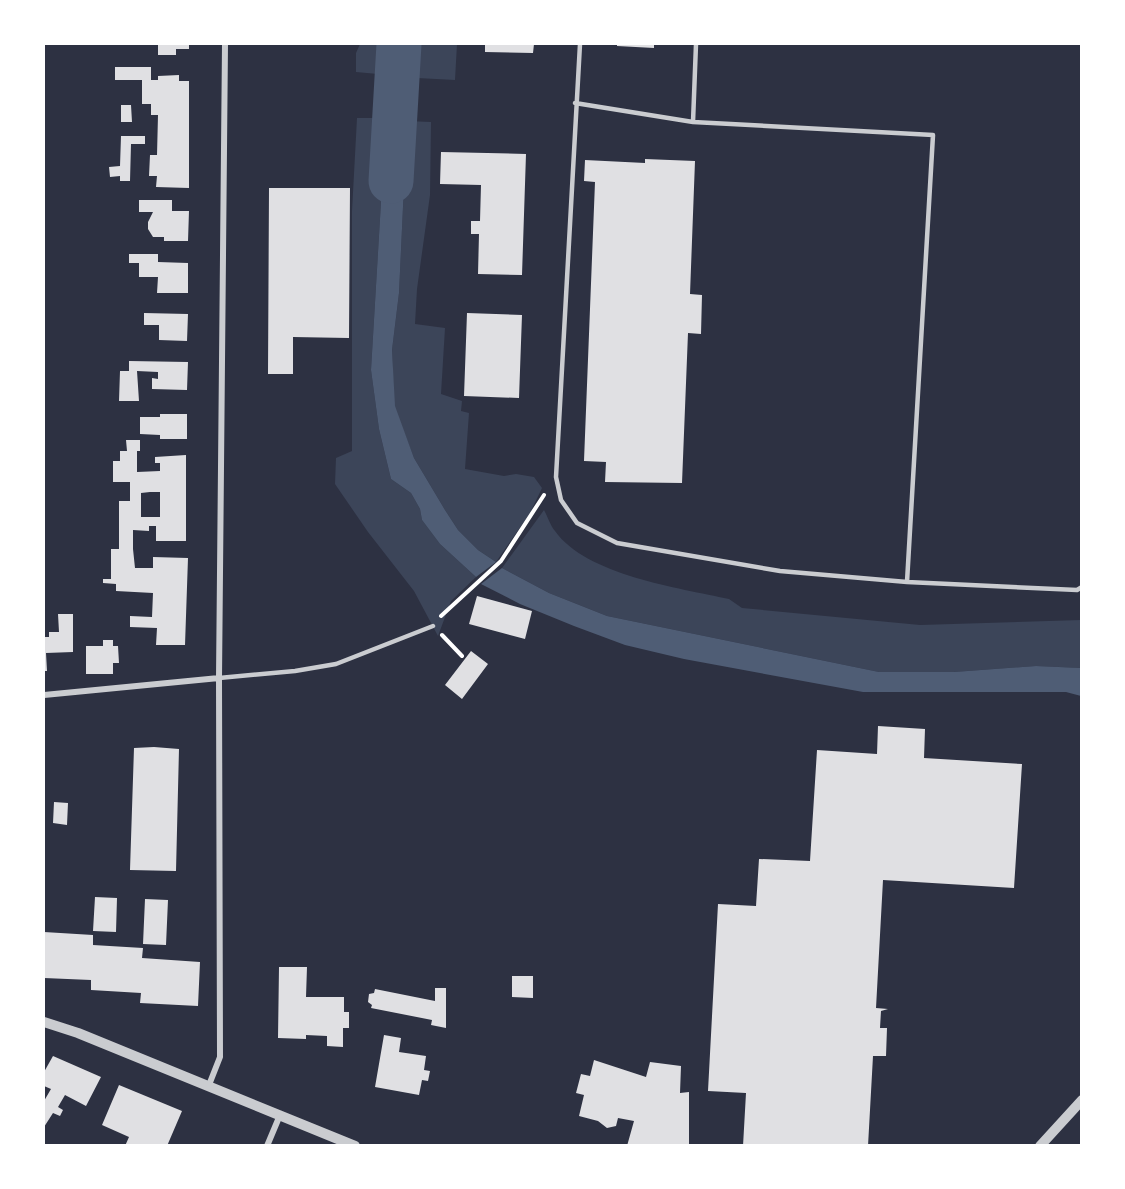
<svg xmlns="http://www.w3.org/2000/svg" width="1125" height="1189" font-family="'Work Sans',sans-serif">
  <style>
    .green { fill: #3c4559 }
    .water { fill: #4f5d75 }
    .lines { fill: none; stroke-linecap: round; stroke-linejoin: round }
    .river { stroke: #4f5d75; stroke-width: 45 }
    .building { fill: #e0e0e3; fill-rule: evenodd }
    .path { stroke: #fff; stroke-width: 4 }
    .service { stroke: #caccd0; stroke-width: 4.5 }
    .minor { stroke: #caccd0; stroke-width: 6 }
    .tertiary { stroke: #caccd0; stroke-width: 10 }
  </style>
  <rect width="100%" height="100%" fill="#2d3142"/>
  <path class="green" d="M 360,44 L 383,44 L 393,62 L 389,75 L 356,72 L 356,53 Z
    M 415,44 L 457,44 L 455,80 L 417,78 Z
    M 357,118 L 386,118 L 371,370 L 379,429 L 391,479 L 411,493 L 420,509 L 422,520 L 440,544 L 476,577 L 451,601 L 438,636 L 414,591 L 368,532 L 335,484 L 336,458 L 352,451 L 352,211 Z
    M 407,121 L 431,122 L 430,195 L 417,289 L 415,324 L 445,328 L 441,394 L 462,401 L 461,411 L 469,413 L 465,469 L 504,476 L 516,474 L 534,477 L 542,488 L 530,513 L 496,562 L 478,550 L 458,530 L 445,510 L 414,458 L 394,406 L 392,350 L 399,293 Z
    M 544,510 C 548,517 550,525 555,531 C 586,575 679,588 729,599 L 742,608 L 920,625 L 1081,620 L 1081,668 L 1036,666 L 954,672 L 879,672 L 607,616 L 549,593 L 502,568 Z"/>
  <path class="water" d="M 383,44 L 415,44 L 417,78 L 389,75 L 393,62 Z
    M 386,118 L 407,121 L 399,293 L 392,350 L 395,406 L 414,458 L 445,510 L 458,530 L 478,550 L 496,562 L 476,577 L 440,544 L 422,520 L 420,509 L 411,493 L 391,479 L 379,429 L 371,370 Z
    M 502,568 L 549,593 L 607,616 L 879,672 L 954,672 L 1036,666 L 1081,668 L 1081,696 L 1066,692 L 863,692 L 684,659 L 625,645 L 574,626 L 520,604 L 481,584 Z"/>
  <g class="lines">
    <path class="river" d="M 391,181 L 399,44"/>
  </g>
  <path class="building" d="M 158,44 L 189,44 L 189,49 L 176,49 L 176,55 L 158,55 Z
    M 485,44 L 534,44 L 533,53 L 485,52 Z
    M 617,44 L 654,44 L 654,48 L 617,46 Z
    M 115,67 L 151,67 L 151,80 L 158,80 L 158,76 L 179,75 L 179,81 L 189,81 L 189,188 L 156,187 L 157,176 L 149,176 L 150,155 L 157,155 L 158,115 L 151,115 L 151,104 L 142,104 L 142,80 L 115,80 Z
    M 121,105 L 131,105 L 132,122 L 121,122 Z
    M 121,136 L 145,136 L 145,144 L 131,144 L 130,181 L 120,181 L 120,176 L 110,177 L 109,167 L 120,166 Z
    M 441,152 L 526,154 L 522,275 L 478,274 L 479,234 L 471,234 L 471,221 L 480,221 L 481,185 L 440,184 Z
    M 645,159 L 695,161 L 690,294 L 702,295 L 701,334 L 688,333 L 682,483 L 605,482 L 606,462 L 584,461 L 595,182 L 584,181 L 585,160 L 645,163 Z
    M 269,188 L 350,188 L 349,338 L 293,337 L 293,374 L 268,374 Z
    M 139,200 L 172,200 L 172,211 L 189,211 L 188,241 L 164,241 L 164,237 L 153,237 L 148,229 L 148,222 L 153,212 L 139,212 Z
    M 129,254 L 158,254 L 158,262 L 188,263 L 188,293 L 157,293 L 158,277 L 139,277 L 139,263 L 129,263 Z
    M 144,313 L 188,314 L 187,341 L 159,340 L 159,325 L 144,325 Z
    M 467,313 L 522,315 L 519,398 L 464,396 Z
    M 129,361 L 188,362 L 187,390 L 152,389 L 152,378 L 158,379 L 158,372 L 137,371 L 139,401 L 119,401 L 120,371 L 129,371 Z
    M 160,414 L 187,414 L 187,439 L 160,439 L 160,435 L 140,434 L 140,417 L 160,417 Z
    M 126,440 L 140,440 L 140,451 L 137,451 L 137,472 L 160,471 L 160,463 L 155,463 L 155,457 L 186,455 L 186,541 L 156,541 L 156,526 L 149,526 L 149,531 L 133,530 L 133,549 L 135,568 L 153,568 L 153,557 L 188,558 L 185,645 L 156,645 L 157,628 L 130,627 L 130,616 L 152,617 L 153,593 L 116,591 L 116,584 L 103,583 L 103,579 L 111,579 L 111,549 L 119,549 L 119,501 L 130,501 L 130,482 L 113,482 L 113,461 L 120,461 L 120,451 L 127,451 ZM 150,492 L 160,492 L 160,517 L 141,517 L 141,493 Z
    M 477,596 L 532,611 L 525,639 L 469,624 Z
    M 58,614 L 73,614 L 73,652 L 46,653 L 47,671 L 44,671 L 44,637 L 49,637 L 49,632 L 59,632 Z
    M 103,640 L 113,640 L 113,646 L 118,646 L 119,663 L 113,663 L 113,674 L 86,674 L 86,646 L 103,646 Z
    M 471,651 L 488,664 L 462,699 L 445,685 Z
    M 878,726 L 925,729 L 924,758 L 1022,764 L 1014,888 L 883,880 L 876,1008 L 888,1009 L 881,1011 L 880,1028 L 887,1028 L 886,1056 L 873,1056 L 868,1146 L 743,1146 L 746,1093 L 708,1091 L 718,904 L 756,906 L 759,859 L 810,861 L 817,750 L 877,754 Z
    M 154,747 L 179,749 L 176,871 L 130,870 L 134,748 Z
    M 54,802 L 68,803 L 67,825 L 53,823 Z
    M 95,897 L 117,898 L 116,932 L 93,931 Z
    M 145,899 L 168,900 L 166,945 L 143,944 Z
    M 44,932 L 93,935 L 93,945 L 143,948 L 142,958 L 200,962 L 198,1006 L 140,1003 L 141,993 L 91,990 L 91,980 L 44,978 Z
    M 279,967 L 307,967 L 306,997 L 344,997 L 344,1012 L 349,1012 L 349,1028 L 343,1028 L 343,1047 L 327,1046 L 327,1036 L 306,1035 L 306,1039 L 278,1038 Z
    M 512,976 L 533,976 L 533,998 L 512,997 Z
    M 435,988 L 446,988 L 446,1028 L 431,1025 L 432,1020 L 371,1008 L 372,1005 L 368,1002 L 369,994 L 374,993 L 375,989 L 435,1001 Z
    M 384,1035 L 401,1038 L 399,1052 L 426,1056 L 424,1070 L 430,1071 L 428,1081 L 422,1080 L 419,1095 L 375,1087 Z
    M 53,1056 L 101,1077 L 86,1106 L 65,1095 L 58,1107 L 63,1110 L 60,1116 L 53,1113 L 44,1127 L 44,1101 L 51,1089 L 44,1086 L 44,1072 Z
    M 594,1060 L 646,1077 L 650,1062 L 681,1066 L 680,1093 L 689,1092 L 689,1146 L 627,1146 L 634,1121 L 618,1118 L 616,1126 L 607,1128 L 598,1121 L 579,1116 L 584,1095 L 576,1093 L 581,1074 L 590,1076 Z
    M 119,1085 L 182,1111 L 167,1146 L 125,1146 L 129,1137 L 102,1125 Z"/>
  <g class="lines">
    <path class="path" d="M 441,616 L 501,561 L 544,495
      M 442,635 L 462,656"/>
    <path class="service" d="M 580,44 L 556,477 L 561,500 L 577,523 L 617,543 L 780,571 L 907,582 L 933,135 L 693,122 L 696,44
      M 575,103 L 693,122
      M 907,582 L 1077,590 L 1082,587
      M 219,678 L 295,671 L 336,664 L 433,626"/>
    <path class="minor" d="M 44,695 L 219,678
      M 209,1085 L 220,1057 L 219,678 L 225,44
      M 267,1146 L 280,1115"/>
    <path class="tertiary" d="M 44,1022 L 78,1033 L 355,1146
      M 1040,1146 L 1082,1100"/>
  </g>
  <rect width="1125" height="1189" fill="none" stroke="#ffffff" stroke-width="90"/>
</svg>
